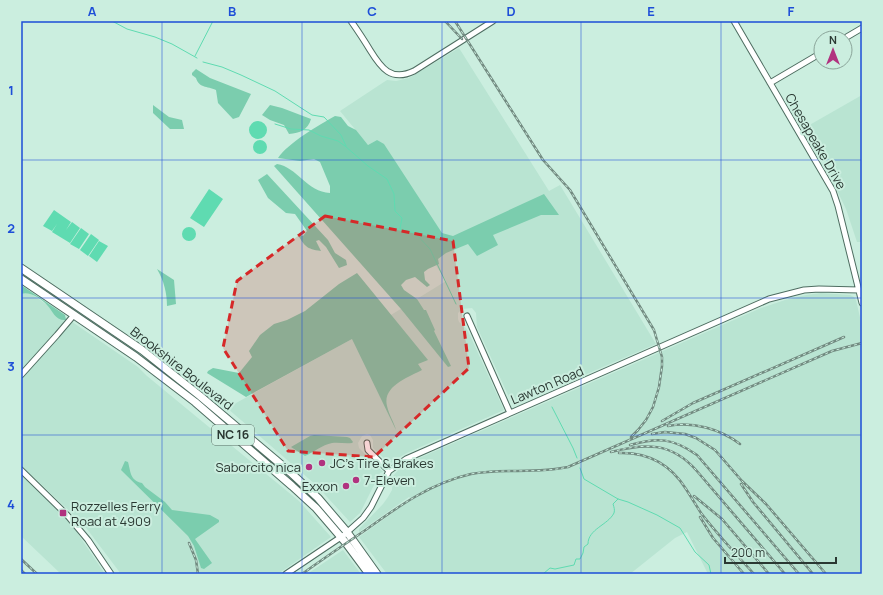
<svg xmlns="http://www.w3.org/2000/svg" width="883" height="595" font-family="Manrope,sans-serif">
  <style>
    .built { fill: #b9e4d2 }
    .green { fill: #7bcdae }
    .water { fill: #5fdbb1 }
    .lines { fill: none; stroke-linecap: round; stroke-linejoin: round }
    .stream { stroke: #5fdbb1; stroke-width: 1 }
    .minor-casing { stroke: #4e6d61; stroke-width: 7 }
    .highway-casing { stroke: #4e6d61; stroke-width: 9 }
    .minor { stroke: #fff; stroke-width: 5 }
    .highway { stroke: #fff; stroke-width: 7 }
    .rail-casing { stroke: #728a80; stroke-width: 2.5 }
    .rail { stroke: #cbeedf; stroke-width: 1; stroke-dasharray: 3; stroke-linecap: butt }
    .marked { fill: #d62828; fill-opacity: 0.2; stroke: #d62828; stroke-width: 3; stroke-dasharray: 8 5; stroke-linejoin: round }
    .grid { fill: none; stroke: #1d4ed8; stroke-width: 1; stroke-opacity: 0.55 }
    .poi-dot { fill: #b1327f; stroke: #cbeedf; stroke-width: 1.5 }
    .labels { text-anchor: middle; stroke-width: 4; stroke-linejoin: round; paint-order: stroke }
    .shield { fill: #cbeedf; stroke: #5a6f66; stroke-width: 1 }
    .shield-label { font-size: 12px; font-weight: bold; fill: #2a3832 }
    .street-label { font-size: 13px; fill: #2a3832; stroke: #cbeedf }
    .poi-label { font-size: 13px; fill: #2a3832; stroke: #cbeedf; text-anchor: start }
    .neatline { fill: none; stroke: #1d4ed8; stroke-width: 1.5 }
    .grid-label { font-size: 13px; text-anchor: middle; font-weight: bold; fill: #1d4ed8 }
  </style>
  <rect width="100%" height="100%" fill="#cbeedf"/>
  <path class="built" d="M 459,48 L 549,191 L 560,185 L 656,344 L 513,406 L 477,327 L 476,313 L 472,308 L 462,309 L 458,313 L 458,319 L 459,322 L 466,328 L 468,331 L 504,410 L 407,453 L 398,458 L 390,464 L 373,448 L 373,440 L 370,435 L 367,434 L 362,436 L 358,443 L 359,448 L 383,472 L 380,473 L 360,513 L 350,522 L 316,485 L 227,408 L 352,339 L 446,281 L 428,253 L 377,140 L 368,145 L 340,111 L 387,80 L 396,81 L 409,78 Z
    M 862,95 L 862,242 L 857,242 L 846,209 L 806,127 Z
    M 21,287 L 138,367 L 147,376 L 299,501 L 331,537 L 278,574 L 121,574 L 84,525 L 21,465 Z
    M 821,293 L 850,295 L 854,297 L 856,300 L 862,326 L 862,574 L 708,574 L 687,532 L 675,538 L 630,574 L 387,574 L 359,537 L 412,499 L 409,497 L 359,532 L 359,529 L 383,504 L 388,497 L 392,490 L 393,476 L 400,468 L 408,463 L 761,308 L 785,300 L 806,295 Z
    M 21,474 L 70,522 L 105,574 L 61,574 L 21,536 Z
    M 343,550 L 361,574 L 307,574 Z"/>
  <path class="green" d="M 196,69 L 210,78 L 251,94 L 239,117 L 233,119 L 218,103 L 216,90 C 207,86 199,88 196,78 L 192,75 L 192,73 Z
    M 153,105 L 169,117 L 182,120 L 184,129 L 170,129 L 153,113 Z
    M 270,105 L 282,108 L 311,119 C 308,130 300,133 289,134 L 284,125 L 270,120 L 262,115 Z
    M 335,116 L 341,117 L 348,126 L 356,130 L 368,145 L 377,140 L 384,144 L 442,233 L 453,236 L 544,194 L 559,215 L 541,215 L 493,235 L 498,245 L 477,256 L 468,244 L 446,253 L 438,259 L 439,264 L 428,269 L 424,272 L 425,280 L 430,285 L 427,287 L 415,277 L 406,280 L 401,285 L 404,290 L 417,299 L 424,310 L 426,310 L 435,330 L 434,331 L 451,366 L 448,367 L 401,309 L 274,166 L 277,164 C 297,167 307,192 330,193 L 330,186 L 320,162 L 314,159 L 300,161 L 278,158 C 288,143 319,125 335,116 Z
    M 267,174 L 328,240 L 335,253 L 346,260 L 347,265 L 339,268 L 326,247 L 319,240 L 316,241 L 321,251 C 306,249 305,246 297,234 L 303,236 L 307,231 L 295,214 L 286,213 L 268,198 L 258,180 Z
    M 157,269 L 174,280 L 176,304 L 167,306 C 167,293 164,281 157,269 Z
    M 357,273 L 428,360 L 418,364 L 422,370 C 409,377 382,386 387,406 C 389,415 394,422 396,430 L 352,339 L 246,397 L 207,373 L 208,371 L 213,368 L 239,373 L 252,357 L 249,351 L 260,335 L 274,324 L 287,320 L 305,311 L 339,284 Z
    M 21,285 L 65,315 L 66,320 C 55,321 53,311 47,305 C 41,298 29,291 21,294 Z
    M 314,435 L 347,437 L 350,438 L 353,442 L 352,443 C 345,444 339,442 332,443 C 322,445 314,452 305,456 L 291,447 L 310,436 Z
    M 125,461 L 128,462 C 131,473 130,480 142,483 L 145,487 L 165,502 L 172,510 L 210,515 L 219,520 L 219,522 L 195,539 L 212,563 L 204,569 L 201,568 L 194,546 L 188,536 L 121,470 Z"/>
  <path class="water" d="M249 130a9 9 0 1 1 18 0a9 9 0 1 1-18 0Z
    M253 147a7 7 0 1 1 14 0a7 7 0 1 1-14 0Z
    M 209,189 L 223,199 L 204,227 L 190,218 Z
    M 54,210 L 71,222 L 66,230 L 72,222 L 80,228 L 70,243 L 52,232 L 57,224 L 52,231 L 43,226 Z
    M182 234a7 7 0 1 1 14 0a7 7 0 1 1-14 0Z
    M 81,228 L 89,234 L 79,249 L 70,244 Z
    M 91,234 L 99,240 L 88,256 L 80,250 Z
    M 99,241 L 108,246 L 97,262 L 89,256 Z"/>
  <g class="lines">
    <path class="stream" d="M 112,21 L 127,29 L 155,37 L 172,44 L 197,58
      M 195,56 L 213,21
      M 203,62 L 222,67 L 241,75 L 275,91 L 312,115 L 324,117 L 341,135 L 346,146
      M 275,124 L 291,129 L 309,130 L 321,136 L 338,141 L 345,146 L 368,166 L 387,179 L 394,194 L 395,211 L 402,218 L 400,229 L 415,233 L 430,249 L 456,304
      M 552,407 L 573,448 L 577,458
      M 580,468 L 584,479 L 618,499 L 628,502 L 657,515 L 680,528 L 695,552 L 709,565 L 711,574
      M 543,574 L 550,568 L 555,569 L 574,565 L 576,559 L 580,559 L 583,553 L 584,547 L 588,544 C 588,529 608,525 614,513 C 615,510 614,507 613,504 L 618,499"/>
    <g class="minor-casing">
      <path id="minor" d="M 351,21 C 358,31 364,40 370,50 C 381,68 391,82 414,71 L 493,21
        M 734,21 L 833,191 L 838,206 L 862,303
        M 845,38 L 862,28
        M 770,83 L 821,53
        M 467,316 L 510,413
        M 21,375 L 57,335 L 74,315
        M 367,443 L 368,450 L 389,471
        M 21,470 L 67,515 L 88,540 L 111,574
        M 286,574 L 344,535 L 363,518 L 371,507 L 389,471 L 406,459 L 769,299 L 804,290 L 819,289 L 859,290"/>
    </g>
    <g class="highway-casing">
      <path id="highway" d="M 21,268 L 142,350 L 200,396 L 290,472 L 318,498 L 347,532 L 377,574
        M 21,279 L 136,357 L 195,402 L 292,486 L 316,508 L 346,543 L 369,574"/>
    </g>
    <use href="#minor" class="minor"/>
    <use href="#highway" class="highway"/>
    <g class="rail-casing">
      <path id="rail" d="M 445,21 L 462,39
        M 455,21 L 543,160 L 570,190 L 654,330 L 662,357 L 662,366 L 659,387 L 653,407 L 646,420 L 638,430 L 631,437
        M 662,421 L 693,403 L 844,337
        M 668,426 C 693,421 720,429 740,444
        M 652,434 L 665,432 L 685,434 L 696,438 L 715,450 L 742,481 L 766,504 L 826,574
        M 630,445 C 658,437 673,438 697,455 L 799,574
        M 611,452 C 645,443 671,442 696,470 L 785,574
        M 619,453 C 648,452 671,465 686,489 C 691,497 696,505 701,513 C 717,534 736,554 754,574
        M 741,484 L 753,502 L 813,574
        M 694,496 L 722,519 L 769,574
        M 700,517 L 713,538 L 744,574
        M 189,543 L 196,560 L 198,574
        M 21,559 L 37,574
        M 21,570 L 25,574
        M 302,574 C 323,559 345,544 367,529 C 399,506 431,483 471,474 C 503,468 536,474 568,467 L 832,351 L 862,343"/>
    </g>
    <use href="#rail" class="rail"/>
  </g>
  <path class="marked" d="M 325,216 L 453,241 L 469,368 L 374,457 L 288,451 L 223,348 L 237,281 Z"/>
  <path class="grid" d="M 162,21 L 162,574M 302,21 L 302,574M 442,21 L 442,574M 581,21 L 581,574M 721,21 L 721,574M 21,160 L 862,160M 21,298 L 862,298M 21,435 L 862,435"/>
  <g class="poi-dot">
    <circle cx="322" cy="463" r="4"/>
    <circle cx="309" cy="467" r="4"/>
    <circle cx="356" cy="480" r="4"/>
    <circle cx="346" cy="486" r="4"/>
    <rect x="59" y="509" width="8" height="8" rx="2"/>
  </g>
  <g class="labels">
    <rect class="shield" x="212" y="425" width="42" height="20" rx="3"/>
    <g class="shield-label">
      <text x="233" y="439">NC 16</text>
    </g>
    <g class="street-label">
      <text transform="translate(816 141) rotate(60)" y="5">Chesapeake Drive</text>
      <text transform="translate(182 368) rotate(38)" y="5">Brookshire Boulevard</text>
      <text transform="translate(547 385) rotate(-23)" y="5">Lawton Road</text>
    </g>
    <g class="poi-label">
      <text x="330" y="468">JC's Tire &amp; Brakes</text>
      <text x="301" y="472" text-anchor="end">Saborcito nica</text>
      <text x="364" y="485">7-Eleven</text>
      <text x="338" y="491" text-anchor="end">Exxon</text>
      <text x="71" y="511">Rozzelles Ferry<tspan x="71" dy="15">Road at 4909</tspan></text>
    </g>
  </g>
  <rect width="883" height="595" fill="none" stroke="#cbeedf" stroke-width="44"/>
  <g transform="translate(833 50)"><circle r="19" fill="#cbeedf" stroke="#8ba59a"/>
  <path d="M0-3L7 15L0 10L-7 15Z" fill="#b1327f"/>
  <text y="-6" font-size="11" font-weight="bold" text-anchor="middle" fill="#2a3832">N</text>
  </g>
  <path d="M725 557v6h111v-6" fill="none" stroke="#2a3832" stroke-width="2"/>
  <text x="731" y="557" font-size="12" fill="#2a3832" stroke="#cbeedf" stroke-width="3" paint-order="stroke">200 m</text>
  <rect x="22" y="22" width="839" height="551" class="neatline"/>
  <g class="grid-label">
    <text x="92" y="16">A</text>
    <text x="232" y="16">B</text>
    <text x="372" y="16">C</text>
    <text x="511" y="16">D</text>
    <text x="651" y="16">E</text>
    <text x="791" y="16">F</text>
    <text x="11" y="95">1</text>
    <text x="11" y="233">2</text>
    <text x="11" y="371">3</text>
    <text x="11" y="509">4</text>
  </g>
</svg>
